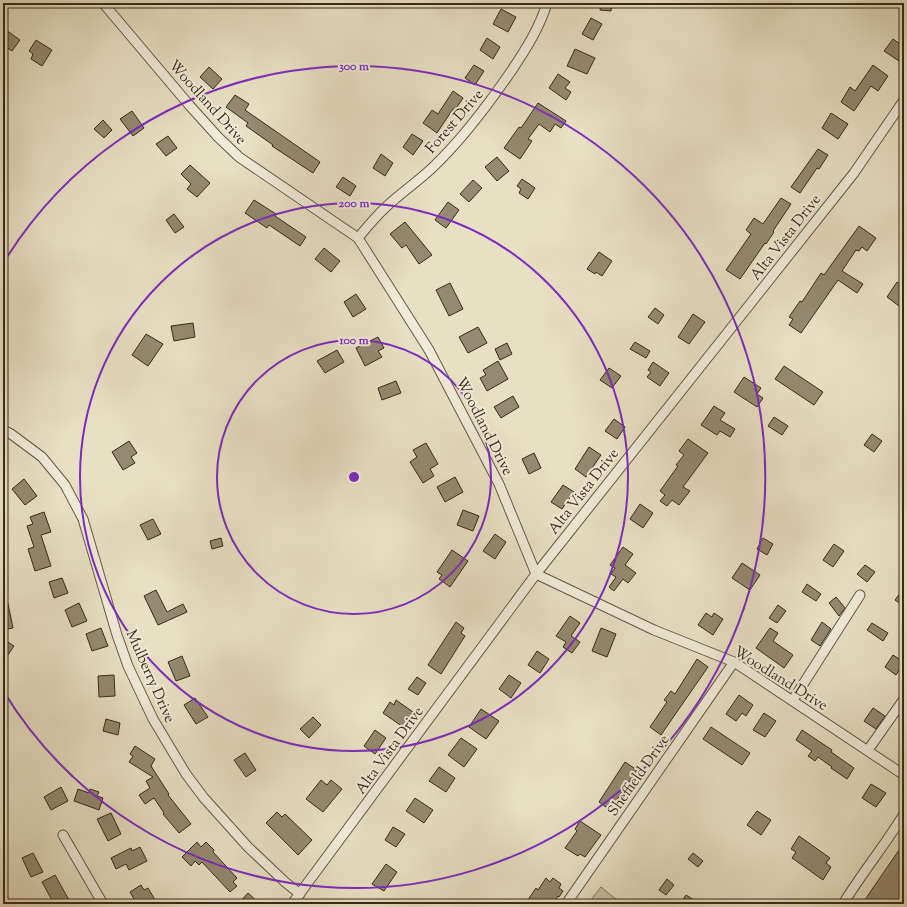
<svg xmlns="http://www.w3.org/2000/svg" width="907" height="907" font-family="'Sorts Mill Goudy',serif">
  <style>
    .garden { fill: #cac1a7; stroke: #817660 }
    .building { fill: #948971; stroke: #382a18 }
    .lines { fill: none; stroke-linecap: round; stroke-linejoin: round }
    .minor-casing { stroke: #645843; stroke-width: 11 }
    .minor { stroke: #f0ebd9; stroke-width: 9 }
    .ring { fill: none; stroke: #7b2cbf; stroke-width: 2 }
    .labels { text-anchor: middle; stroke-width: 4; stroke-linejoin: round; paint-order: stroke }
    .street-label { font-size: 15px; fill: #382a18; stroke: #f0ebd9 }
    .centre { fill: #7b2cbf; stroke: #f0ebd9; stroke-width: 2 }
    .ring-label { font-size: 12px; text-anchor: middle; font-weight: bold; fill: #7b2cbf; stroke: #f0ebd9; stroke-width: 4; stroke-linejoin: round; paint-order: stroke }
  </style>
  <rect width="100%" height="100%" fill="#e8e0c4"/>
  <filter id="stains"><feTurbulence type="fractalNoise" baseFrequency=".005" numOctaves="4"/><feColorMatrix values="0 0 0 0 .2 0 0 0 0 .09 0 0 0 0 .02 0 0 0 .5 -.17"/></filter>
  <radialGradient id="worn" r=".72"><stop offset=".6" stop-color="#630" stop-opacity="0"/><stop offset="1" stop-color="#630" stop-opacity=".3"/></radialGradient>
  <path class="garden" d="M 601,887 L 622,904 L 588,904 Z"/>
  <path class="building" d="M 601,3 L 612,3 L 611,11 L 600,10 Z
    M 501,9 L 516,17 L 508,32 L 493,24 Z
    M 591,18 L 602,24 L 593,40 L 582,34 Z
    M 3,28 L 20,40 L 12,51 L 3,45 Z
    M 487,38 L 500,47 L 493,59 L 480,50 Z
    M 893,39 L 904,47 L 904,54 L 899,61 L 884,51 Z
    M 36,40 L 52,50 L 42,66 L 31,59 L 33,54 L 29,51 Z
    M 575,49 L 595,58 L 587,74 L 567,66 Z
    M 474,65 L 484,71 L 475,85 L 465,78 Z
    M 873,65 L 888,76 L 878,91 L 871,86 L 854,111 L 841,102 L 850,87 L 855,91 Z
    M 209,67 L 222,79 L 213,89 L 200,77 Z
    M 558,74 L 570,82 L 565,88 L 571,92 L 566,100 L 549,88 Z
    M 453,91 L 463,98 L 455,110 L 453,109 L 437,133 L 423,123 L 432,110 L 438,114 Z
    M 235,95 L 249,104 L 245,110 L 320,162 L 313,173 L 272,146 L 273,145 L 246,126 L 248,123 L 226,107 Z
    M 538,103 L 566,121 L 561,128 L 555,124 L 550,132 L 539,124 L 528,139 L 532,141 L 520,159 L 504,148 L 519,127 L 521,128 Z
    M 132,111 L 144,128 L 133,136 L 120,119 Z
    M 831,113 L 848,124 L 838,139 L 822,128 Z
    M 103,120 L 112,130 L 104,138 L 94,129 Z
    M 412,134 L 423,141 L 413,155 L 403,147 Z
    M 168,136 L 177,148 L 166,156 L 156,144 Z
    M 818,149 L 828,155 L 819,169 L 817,168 L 800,193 L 791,187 Z
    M 381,154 L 393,163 L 385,176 L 373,168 Z
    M 497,157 L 509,171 L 497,181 L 485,167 Z
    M 190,165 L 210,183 L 197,197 L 187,189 L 191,184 L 181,174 Z
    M 343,177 L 356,186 L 350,196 L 336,187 Z
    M 522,179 L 535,188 L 528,199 L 519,193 L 521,189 L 517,186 Z
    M 473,180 L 482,188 L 469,202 L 460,194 Z
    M 781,198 L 791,204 L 773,231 L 774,232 L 766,244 L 765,243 L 740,279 L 726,270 L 751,234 L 746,230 L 754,218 L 763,224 Z
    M 254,200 L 276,214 L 275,216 L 306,237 L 300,246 L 269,225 L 267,228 L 245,213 Z
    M 448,202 L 459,210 L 446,228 L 435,220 Z
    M 174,214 L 184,227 L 175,233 L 166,220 Z
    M 405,222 L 432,255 L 419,264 L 406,245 L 402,248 L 390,234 Z
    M 859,226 L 876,238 L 867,251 L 862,247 L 859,251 L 856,250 L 842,271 L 863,284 L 857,293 L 838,280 L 801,333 L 789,325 L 793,319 L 789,317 L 800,301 L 802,302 L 821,273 L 824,275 Z
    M 324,248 L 340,261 L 331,272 L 315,259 Z
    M 599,252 L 612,261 L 602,276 L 596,272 L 595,274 L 587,269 Z
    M 897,282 L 904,287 L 904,299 L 899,306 L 887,297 Z
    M 450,283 L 463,309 L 449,316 L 436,290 Z
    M 356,294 L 366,309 L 353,317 L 344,302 Z
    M 655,308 L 664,315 L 658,324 L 648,317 Z
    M 693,314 L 705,322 L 689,344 L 678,337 Z
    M 193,323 L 195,337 L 174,341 L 171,326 Z
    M 478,327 L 487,343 L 468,353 L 459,337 Z
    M 146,334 L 163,344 L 148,366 L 132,355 Z
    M 378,337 L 384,348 L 378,351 L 382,357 L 365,366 L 356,348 Z
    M 635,342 L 650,351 L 646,358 L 630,349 Z
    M 507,343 L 512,354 L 500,360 L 495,349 Z
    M 337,350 L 344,362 L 325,373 L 317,361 Z
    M 498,361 L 508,379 L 487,391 L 480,378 L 486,375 L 483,370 Z
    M 653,362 L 669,373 L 660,386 L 647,377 L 651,372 L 648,370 Z
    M 784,366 L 823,392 L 814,405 L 775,379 Z
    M 609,368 L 621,376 L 612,388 L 600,380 Z
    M 744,377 L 761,388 L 757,394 L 763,398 L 757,407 L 734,392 Z
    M 396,381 L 401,393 L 382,400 L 378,388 Z
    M 513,396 L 519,407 L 501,418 L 494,407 Z
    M 714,406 L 725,413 L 720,420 L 735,429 L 730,437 L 720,431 L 717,435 L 701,425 Z
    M 774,417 L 788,426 L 782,435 L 768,426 Z
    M 614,419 L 625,427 L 617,439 L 605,431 Z
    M 872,434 L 882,441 L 874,452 L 864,445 Z
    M 688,439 L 708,453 L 683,487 L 690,491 L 679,505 L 672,500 L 667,506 L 660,501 L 665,495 L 660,491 L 678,466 L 676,465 L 684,455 L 679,451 Z
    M 129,441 L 137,453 L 131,457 L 135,463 L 123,470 L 112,452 Z
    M 426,443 L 438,464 L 430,469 L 434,476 L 423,483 L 410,462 L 417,457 L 413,450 Z
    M 589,447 L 601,455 L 586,477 L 575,469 Z
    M 534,453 L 541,468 L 529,474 L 522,459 Z
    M 455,477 L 463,492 L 445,502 L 437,487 Z
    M 24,479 L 37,496 L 25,505 L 12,489 Z
    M 563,485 L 574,492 L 562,509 L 551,502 Z
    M 640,504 L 653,513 L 643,528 L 630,519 Z
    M 463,510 L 479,516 L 473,531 L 457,525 Z
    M 44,512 L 51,532 L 41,535 L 51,566 L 35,571 L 28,549 L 34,547 L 27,526 L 33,524 L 30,517 Z
    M 153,519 L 161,534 L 148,540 L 140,525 Z
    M 495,534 L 506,542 L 495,559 L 483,551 Z
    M 221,538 L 223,546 L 212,549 L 210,541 Z
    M 763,538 L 773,544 L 767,555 L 757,549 Z
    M 834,544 L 844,551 L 833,567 L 823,560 Z
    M 623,547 L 633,554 L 625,565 L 636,573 L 628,583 L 623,579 L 614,591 L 609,587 L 616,577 L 611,574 L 615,568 L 610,565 Z
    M 452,550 L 468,561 L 450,587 L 439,579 L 442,575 L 437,572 Z
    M 742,563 L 760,575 L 750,590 L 732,578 Z
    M 865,565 L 875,572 L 867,582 L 857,574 Z
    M 62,578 L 68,593 L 54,598 L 49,582 Z
    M 807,584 L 821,594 L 816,601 L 802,592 Z
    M 904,588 L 904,606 L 895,600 Z
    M 156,590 L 167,612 L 183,604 L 187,612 L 158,625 L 144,596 Z
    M 3,594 L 6,594 L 13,628 L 3,630 Z
    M 836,597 L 845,608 L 839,616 L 829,603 Z
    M 79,603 L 87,621 L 72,627 L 65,610 Z
    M 778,605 L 786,611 L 777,623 L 769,618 Z
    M 706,613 L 712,617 L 714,613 L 723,619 L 713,635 L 698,625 Z
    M 570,616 L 580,623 L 571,636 L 580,642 L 572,653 L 563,647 L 566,642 L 556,636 Z
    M 456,622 L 464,628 L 461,633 L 465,636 L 441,674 L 428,665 Z
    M 822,622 L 831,629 L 820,646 L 811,640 Z
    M 872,623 L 888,633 L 883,641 L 867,630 Z
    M 101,628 L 108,646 L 92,651 L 86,634 Z
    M 601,628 L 616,634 L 607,657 L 592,651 Z
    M 770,628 L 778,633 L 773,641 L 793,655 L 784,668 L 756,648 Z
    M 3,639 L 14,646 L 3,662 Z
    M 537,651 L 549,659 L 540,673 L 528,665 Z
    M 893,655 L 904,662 L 896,675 L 885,667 Z
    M 182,656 L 190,676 L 176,681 L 168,662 Z
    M 697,659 L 708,667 L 661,735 L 650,727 L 667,702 L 664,700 L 671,691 L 675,694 Z
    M 114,675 L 115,696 L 99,697 L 98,676 Z
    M 509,675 L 521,683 L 511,698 L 499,689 Z
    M 417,677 L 426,683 L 418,695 L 408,689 Z
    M 739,695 L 753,705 L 746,716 L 742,713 L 736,721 L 726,714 Z
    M 195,698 L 208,717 L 196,724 L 184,705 Z
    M 396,700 L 413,712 L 403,727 L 383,713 L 390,702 L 394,705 Z
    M 873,708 L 885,716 L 876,729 L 864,721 Z
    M 481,709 L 499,721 L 486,739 L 469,727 Z
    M 764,713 L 776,721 L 765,737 L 753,730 Z
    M 313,717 L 321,725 L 309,738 L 300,729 Z
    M 106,719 L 120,723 L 118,735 L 103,731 Z
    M 711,727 L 750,753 L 742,765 L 703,739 Z
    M 375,730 L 386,738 L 375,754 L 364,746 Z
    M 802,730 L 832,750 L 831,752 L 854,768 L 847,779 L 831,768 L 832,767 L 818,757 L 815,761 L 808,756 L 812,751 L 796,740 Z
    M 461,738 L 477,749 L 464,767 L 448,755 Z
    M 135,746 L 155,759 L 151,766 L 169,794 L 168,795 L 191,824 L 179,833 L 163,814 L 164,813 L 154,798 L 145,804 L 139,795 L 150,788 L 146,781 L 153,777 L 129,762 L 133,756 L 130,754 Z
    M 245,753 L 256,770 L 246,777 L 234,760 Z
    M 625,762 L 637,770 L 610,810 L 599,802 Z
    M 439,767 L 455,778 L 446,792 L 429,781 Z
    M 321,780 L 327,785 L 331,780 L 342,789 L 323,812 L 306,799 Z
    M 871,784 L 886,793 L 876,807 L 862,798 Z
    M 61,787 L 68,801 L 51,810 L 44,797 Z
    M 78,789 L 89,793 L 90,789 L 99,792 L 97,796 L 103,798 L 99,810 L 74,801 Z
    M 415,798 L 433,810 L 424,823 L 406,811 Z
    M 757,811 L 771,820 L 761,835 L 747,825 Z
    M 277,812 L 282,817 L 285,814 L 312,840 L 298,855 L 266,823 Z
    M 111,813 L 121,834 L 108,841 L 97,819 Z
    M 580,821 L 601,835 L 585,857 L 580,854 L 578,856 L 565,848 L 577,831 L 575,829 Z
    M 393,827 L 405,834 L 396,847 L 385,840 Z
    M 799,836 L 830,858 L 826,863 L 831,867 L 823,880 L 792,858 L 796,852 L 791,849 Z
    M 197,842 L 201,847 L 206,842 L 214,850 L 213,852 L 237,878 L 233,882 L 237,886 L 230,892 L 202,862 L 199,865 L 195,861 L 191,866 L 182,857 Z
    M 904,843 L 904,904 L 862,904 L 886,869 Z
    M 140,847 L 147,861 L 129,870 L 126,864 L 116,869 L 111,858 L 131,848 L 132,851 Z
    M 33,853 L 43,872 L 31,877 L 22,858 Z
    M 693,853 L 703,861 L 698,867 L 688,859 Z
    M 386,864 L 397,872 L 384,891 L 372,884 Z
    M 55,875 L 69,900 L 61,904 L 54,904 L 42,882 Z
    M 546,878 L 550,882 L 553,878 L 561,884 L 559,888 L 563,891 L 559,897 L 558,896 L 553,904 L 525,904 L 536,888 L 538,890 Z
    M 667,879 L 674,885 L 666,895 L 659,890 Z
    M 141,885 L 144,890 L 148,888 L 155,900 L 149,904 L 137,904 L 130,892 Z
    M 248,893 L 260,904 L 238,904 Z
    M 686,895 L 700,904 L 680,904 Z"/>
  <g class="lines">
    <g class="minor-casing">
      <path id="minor" d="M 103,3 L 190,106 L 218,137 L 239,157 L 358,238 L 429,350 L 499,484 L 536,574 L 654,630 L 734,662 L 904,775
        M 358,238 C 367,227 376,216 387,206 C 401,193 417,182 431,169 C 462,140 488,105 512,70 C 526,49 540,27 547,3
        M 3,430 L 11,434 L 42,457 L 65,485 L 83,519 L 117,635 L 128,666 L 153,719 L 186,774 L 204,798 L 248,847 L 285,882 L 300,894
        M 793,700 L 860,595
        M 868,750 L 904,699
        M 63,835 L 103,904
        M 292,904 L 536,574 L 854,173 L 904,100
        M 566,904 L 734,662
        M 843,904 C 862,873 885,845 904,814"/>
    </g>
    <use href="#minor" class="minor"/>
  </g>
  <g class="ring">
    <circle cx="354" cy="477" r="137"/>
    <circle cx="354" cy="477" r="274"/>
    <path d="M4 262A411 411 0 1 1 4 692"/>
  </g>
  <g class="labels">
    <g class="street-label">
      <text transform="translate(208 102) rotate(48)" y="5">Woodland Drive</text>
      <text transform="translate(454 121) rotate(-49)" y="5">Forest Drive</text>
      <text transform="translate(785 237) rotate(-52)" y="5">Alta Vista Drive</text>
      <text transform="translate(485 426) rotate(63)" y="5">Woodland Drive</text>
      <text transform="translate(583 491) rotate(-52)" y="5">Alta Vista Drive</text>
      <text transform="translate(151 676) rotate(66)" y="5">Mulberry Drive</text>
      <text transform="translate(781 678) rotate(32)" y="5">Woodland Drive</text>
      <text transform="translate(389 750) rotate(-54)" y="5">Alta Vista Drive</text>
      <text transform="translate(638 775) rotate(-55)" y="5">Sheffield Drive</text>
    </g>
  </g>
  <circle cx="354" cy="477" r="6" class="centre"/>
  <g class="ring-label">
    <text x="354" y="70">300 m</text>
    <text x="354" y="207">200 m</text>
    <text x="354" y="344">100 m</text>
  </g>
  <rect width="907" height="907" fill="none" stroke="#e8e0c4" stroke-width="16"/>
  <rect x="4" y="4" width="899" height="899" fill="none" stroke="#382a18" stroke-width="2"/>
  <rect x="8" y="8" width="891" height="891" fill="none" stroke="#382a18"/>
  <rect width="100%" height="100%" filter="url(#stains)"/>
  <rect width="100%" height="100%" fill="url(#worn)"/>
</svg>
